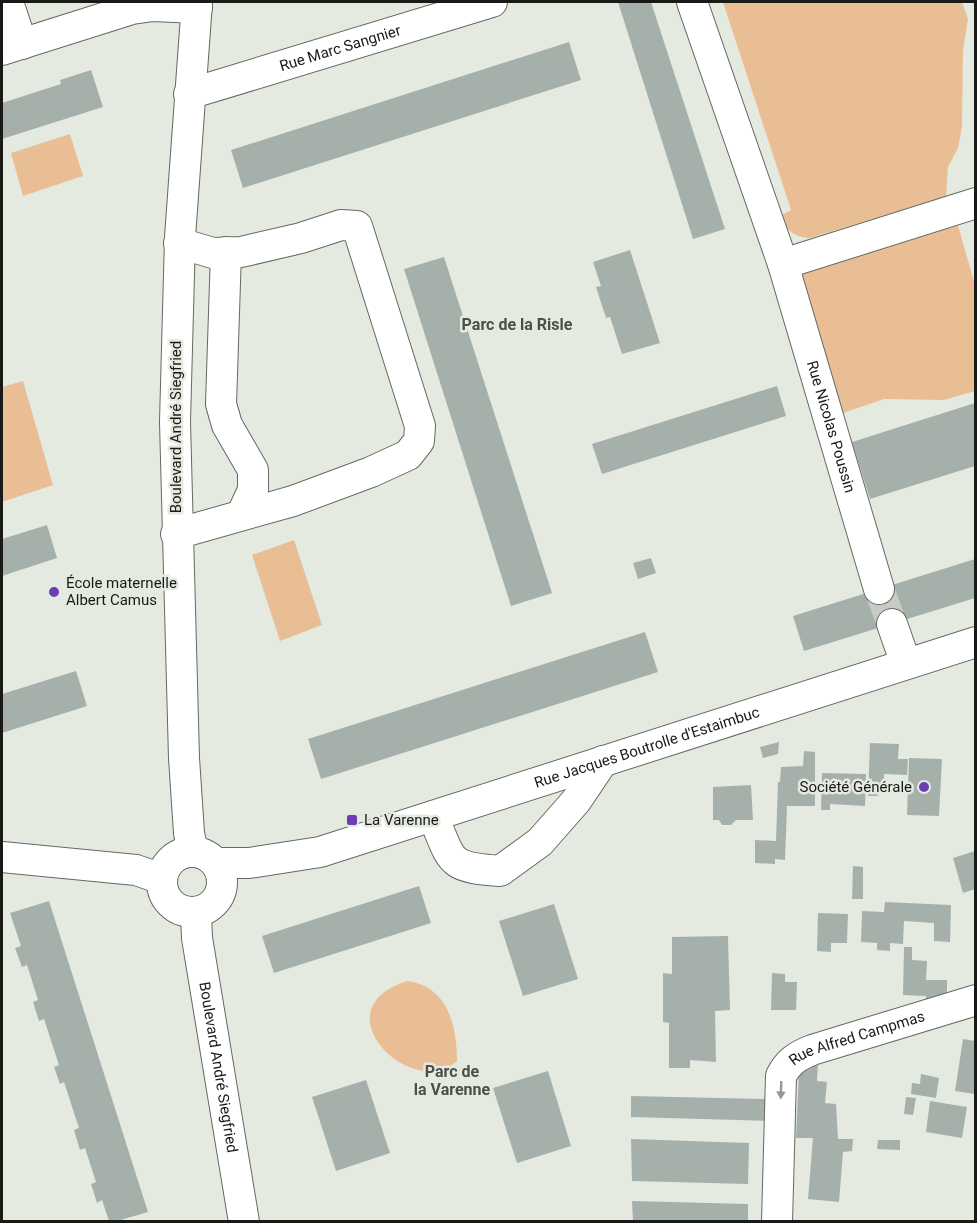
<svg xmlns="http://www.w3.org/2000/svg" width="977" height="1223" font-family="Roboto,sans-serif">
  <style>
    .green { fill: #eabe95 }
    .building { fill: #a6b0ab }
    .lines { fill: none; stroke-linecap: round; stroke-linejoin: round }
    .minor-tunnel { stroke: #c6cbc3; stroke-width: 30; stroke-dasharray: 30 15; stroke-linecap: butt }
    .minor-casing { stroke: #656961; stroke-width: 32 }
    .minor { stroke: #fff; stroke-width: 30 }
    .oneway { fill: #989897 }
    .poi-dot { fill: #6c3db5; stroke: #e5eae1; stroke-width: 2 }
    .labels { text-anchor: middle; stroke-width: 5; stroke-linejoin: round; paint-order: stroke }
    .street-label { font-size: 15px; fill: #191a17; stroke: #e5eae1 }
    .poi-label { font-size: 15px; fill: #191a17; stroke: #e5eae1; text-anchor: start }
    .neighbourhood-label { font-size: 16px; font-weight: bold; fill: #4b4f48; stroke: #e5eae1 }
  </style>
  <rect width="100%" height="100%" fill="#e5eae1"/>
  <path class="green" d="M 723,2 L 962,2 L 968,19 L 963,51 L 962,126 L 958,148 L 948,167 L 946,196 L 810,238 C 795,238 786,230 780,216 L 791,210 Z
    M 70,134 L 83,176 L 23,196 L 11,153 Z
    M 957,222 L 975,285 L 975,391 L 944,400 L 884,399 L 843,413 L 800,273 Z
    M 23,381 L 53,485 L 2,502 L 2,387 Z
    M 294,540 L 322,625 L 280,641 L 252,555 Z
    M 407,981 C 448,986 457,1026 457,1061 C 413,1102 317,1010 407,981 Z"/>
  <path class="building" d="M 618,2 L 651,2 L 725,229 L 693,239 Z
    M 569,42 L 581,80 L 243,188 L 231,150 Z
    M 91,70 L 103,107 L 2,139 L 2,103 L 61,84 L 60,80 Z
    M 630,250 L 660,343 L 622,354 L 610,317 L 606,318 L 596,287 L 601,286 L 593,262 Z
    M 444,257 L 552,593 L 511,606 L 404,269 Z
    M 777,386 L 786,416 L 602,474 L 592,444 Z
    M 975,403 L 975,466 L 870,499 L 852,442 Z
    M 47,525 L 57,558 L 2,576 L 2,539 Z
    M 651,558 L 656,573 L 638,579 L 633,563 Z
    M 975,559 L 975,598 L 804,651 L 793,616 Z
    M 645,632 L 658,672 L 321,779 L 308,739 Z
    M 76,671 L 87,706 L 2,733 L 2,694 Z
    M 779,742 L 778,754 L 763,758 L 760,747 Z
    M 870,743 L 899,744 L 898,759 L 908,759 L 907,775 L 884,774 L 884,788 L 878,787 L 878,796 L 868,796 Z
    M 804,751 L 815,752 L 815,806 L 787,806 L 785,860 L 775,859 L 775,864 L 755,863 L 755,840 L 776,841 L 778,782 L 780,782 L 781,767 L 803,766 Z
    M 909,758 L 942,759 L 939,816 L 907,815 Z
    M 822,773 L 866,774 L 865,806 L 830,804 L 830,810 L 821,810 Z
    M 751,785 L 753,820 L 736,820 L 731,825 L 722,825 L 719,820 L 713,820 L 713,787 Z
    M 975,851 L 975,889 L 963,893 L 953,858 Z
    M 853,866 L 863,867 L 863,899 L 852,899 Z
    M 419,886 L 431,923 L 274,973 L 262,936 Z
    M 49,901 L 148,1212 L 117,1221 L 109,1221 L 102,1200 L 97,1203 L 91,1184 L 96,1182 L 85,1148 L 80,1150 L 74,1130 L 79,1128 L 64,1082 L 60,1084 L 54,1067 L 59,1065 L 44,1019 L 39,1021 L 33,1002 L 38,1000 L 27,965 L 22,967 L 15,948 L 21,946 L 10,913 Z
    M 885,902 L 951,905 L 950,942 L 934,941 L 934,923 L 904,921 L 903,944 L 890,943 L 890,951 L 877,950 L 877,943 L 861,942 L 862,911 L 884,912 Z
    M 554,904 L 578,979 L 523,996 L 499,921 Z
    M 818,913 L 848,914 L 847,943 L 831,943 L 831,952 L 817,951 Z
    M 728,936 L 730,1010 L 715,1011 L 716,1062 L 690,1060 L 690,1068 L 669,1068 L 669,1023 L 663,1022 L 663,973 L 672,974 L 672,937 Z
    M 904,947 L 912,947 L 912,960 L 927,961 L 926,980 L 947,980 L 947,997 L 926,1003 L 926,996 L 903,995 Z
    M 772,973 L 785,974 L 785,982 L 797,982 L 796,1010 L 771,1010 Z
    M 963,1039 L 975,1041 L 975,1094 L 955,1091 Z
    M 818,1064 L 817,1081 L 827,1082 L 825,1103 L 836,1104 L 838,1139 L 853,1139 L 852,1151 L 843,1152 L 839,1202 L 808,1199 L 813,1138 L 796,1138 L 799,1070 Z
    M 548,1071 L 571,1146 L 517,1163 L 493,1088 Z
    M 921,1074 L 939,1078 L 936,1098 L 911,1094 L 912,1083 L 920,1084 Z
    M 366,1080 L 390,1153 L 336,1171 L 312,1097 Z
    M 631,1096 L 769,1099 L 769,1121 L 631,1117 Z
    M 906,1097 L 916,1098 L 913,1115 L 904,1114 Z
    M 930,1101 L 967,1107 L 962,1138 L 926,1132 Z
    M 631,1139 L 749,1143 L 748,1184 L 632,1181 Z
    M 878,1140 L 900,1140 L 900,1150 L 877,1149 Z
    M 632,1201 L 748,1204 L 748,1221 L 633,1221 Z"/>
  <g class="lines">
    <path class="minor-tunnel" d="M 879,589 L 892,624"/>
    <g class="minor-casing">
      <g id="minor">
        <path d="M 8,2 L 22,44"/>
        <path id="s1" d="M 692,2 L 783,264 L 879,589"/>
        <path d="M 2,50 L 132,9 L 153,6 L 197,8"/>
        <path id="s2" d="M 189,94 L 492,2"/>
        <path d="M 226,252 L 221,404 L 227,425 L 253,470 L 253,490 L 242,514"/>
        <path d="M 783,264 L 976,203"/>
        <path d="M 176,534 L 293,501 L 371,472 L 408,455 L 419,441 L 420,426 L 357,226 L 341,225 L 301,238 L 241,252 L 213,253 L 179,243"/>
        <path d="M 892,624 L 906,664"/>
        <path d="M 433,816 C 453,863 447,867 500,871 L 540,842 L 576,801 L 603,761"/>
        <circle cx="192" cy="882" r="30"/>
        <path d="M 193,852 L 189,833 L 184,758 L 175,422 L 180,237 L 197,2"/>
        <path d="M 2,857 L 136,870 L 162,879"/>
        <path id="s3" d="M 216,863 L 249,863 L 320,852 L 976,642"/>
        <path id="s4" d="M 196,913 L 197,938 L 244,1222"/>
        <path id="s5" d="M 777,1222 L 781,1076 C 788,1062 797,1056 812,1050 L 976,1000"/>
      </g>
    </g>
    <use href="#minor" class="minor"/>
  </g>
  <defs><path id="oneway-solid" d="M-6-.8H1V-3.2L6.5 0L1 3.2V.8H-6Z" transform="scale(1.5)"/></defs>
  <use class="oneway" href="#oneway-solid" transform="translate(781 1090) rotate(92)"/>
  <g class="poi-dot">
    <circle cx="54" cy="592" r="6"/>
    <circle cx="924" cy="787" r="6"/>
    <rect x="346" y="814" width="12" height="12" rx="3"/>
  </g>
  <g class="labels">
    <g class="street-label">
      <text dy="5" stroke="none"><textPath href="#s2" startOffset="158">Rue Marc Sangnier</textPath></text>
      <text transform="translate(176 427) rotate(-90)" y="5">Boulevard André Siegfried</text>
      <text dy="5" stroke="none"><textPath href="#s1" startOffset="447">Rue Nicolas Poussin</textPath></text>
      <text dy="5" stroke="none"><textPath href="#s3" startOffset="448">Rue Jacques Boutrolle d'Estaimbuc</textPath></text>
      <text dy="5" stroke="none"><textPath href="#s5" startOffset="234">Rue Alfred Campmas</textPath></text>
      <text dy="5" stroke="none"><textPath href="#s4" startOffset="156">Boulevard André Siegfried</textPath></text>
    </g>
    <g class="poi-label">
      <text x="66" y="588">École maternelle<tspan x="66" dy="17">Albert Camus</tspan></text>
      <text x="912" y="792" text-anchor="end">Société Générale</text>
      <text x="364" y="825">La Varenne</text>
    </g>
    <g class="neighbourhood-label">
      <text x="517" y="330">Parc de la Risle</text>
      <text x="452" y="1077">Parc de<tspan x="452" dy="18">la Varenne</tspan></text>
    </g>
  </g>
  <rect width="977" height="1223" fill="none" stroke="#191a17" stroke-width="6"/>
</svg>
